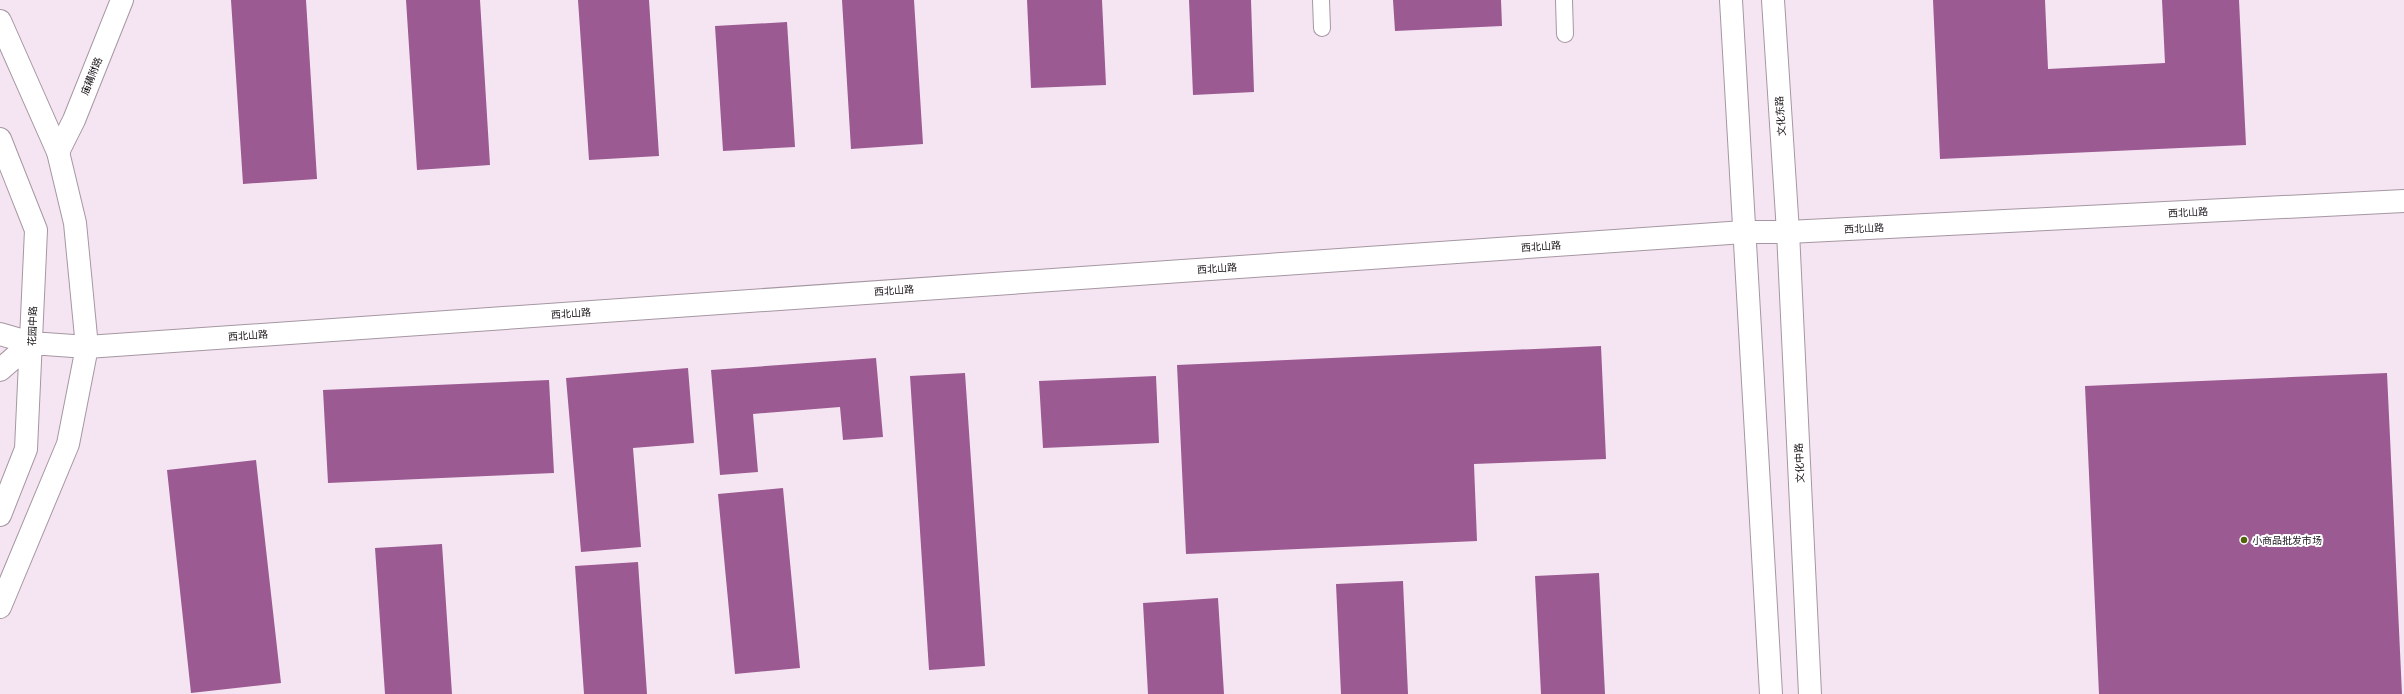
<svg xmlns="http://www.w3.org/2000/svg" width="2404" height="694" font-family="Lora,'Noto Sans SC',serif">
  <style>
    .building { fill: #9b5a92 }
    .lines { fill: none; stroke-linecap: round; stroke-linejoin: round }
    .service-casing { stroke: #a597a2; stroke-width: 18 }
    .tertiary-casing { stroke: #a597a2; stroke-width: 24 }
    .secondary-casing { stroke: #a597a2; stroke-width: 24 }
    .primary-casing { stroke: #a597a2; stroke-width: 24 }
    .service { stroke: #fff; stroke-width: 16 }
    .tertiary { stroke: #fff; stroke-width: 22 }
    .secondary { stroke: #fff; stroke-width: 22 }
    .primary { stroke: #fff; stroke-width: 22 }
    .poi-dot { fill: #51640d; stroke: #fff; stroke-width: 1.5 }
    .labels { text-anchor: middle; stroke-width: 4; stroke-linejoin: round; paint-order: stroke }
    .street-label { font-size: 10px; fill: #181317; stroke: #fff }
    .poi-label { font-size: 10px; fill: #181317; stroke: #fff; text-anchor: start }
  </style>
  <rect width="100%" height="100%" fill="#f5e5f2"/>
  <path class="building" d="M 231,0 L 306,0 L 317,179 L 243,184 Z
    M 406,0 L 480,0 L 490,165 L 417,170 Z
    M 578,0 L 649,0 L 659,156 L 589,160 Z
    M 842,0 L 914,0 L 923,144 L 851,149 Z
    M 1027,0 L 1102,0 L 1106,85 L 1031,88 Z
    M 1189,0 L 1251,0 L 1254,92 L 1193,95 Z
    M 1393,0 L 1501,0 L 1502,26 L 1395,31 Z
    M 1933,0 L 2045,0 L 2048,69 L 2165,63 L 2162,0 L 2239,0 L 2246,145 L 1940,159 Z
    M 787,22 L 795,147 L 723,151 L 715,26 Z
    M 1601,346 L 1606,459 L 1474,464 L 1477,541 L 1186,554 L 1177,365 Z
    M 876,358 L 883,437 L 843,440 L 840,407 L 753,414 L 758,472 L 720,475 L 711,370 Z
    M 688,368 L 694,443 L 633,448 L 641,547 L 581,552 L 566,378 Z
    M 965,373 L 985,666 L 929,670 L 910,376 Z
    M 2387,373 L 2402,694 L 2099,694 L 2085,386 Z
    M 1156,376 L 1159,443 L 1043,448 L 1039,381 Z
    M 549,380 L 554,473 L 328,483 L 323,390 Z
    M 256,460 L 281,683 L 191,693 L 167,470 Z
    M 783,488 L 800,668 L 735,674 L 718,494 Z
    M 442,544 L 452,694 L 385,694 L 375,548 Z
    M 638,562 L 647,694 L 584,694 L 575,566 Z
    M 1599,573 L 1605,694 L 1541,694 L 1535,576 Z
    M 1403,581 L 1408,694 L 1341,694 L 1336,584 Z
    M 1218,598 L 1224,694 L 1148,694 L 1143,603 Z"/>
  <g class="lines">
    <g class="service-casing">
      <path id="service" d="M 1321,0 L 1322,28
        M 1564,0 L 1565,34"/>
    </g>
    <g class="tertiary-casing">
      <path id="tertiary" d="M 58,152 L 74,120 L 122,0"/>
    </g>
    <g class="secondary-casing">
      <path id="secondary" d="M 0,21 L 58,152 L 75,223 L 87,347 L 68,444 L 0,607
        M 0,139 L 36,230 L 26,449 L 0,515
        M 0,334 L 31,343 L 87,347 L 1744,232 L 1788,232 L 2404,201
        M 0,370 L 31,343"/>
    </g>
    <g class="primary-casing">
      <path id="primary" d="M 1731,0 L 1771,694
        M 1773,0 L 1788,232 L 1810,694"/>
    </g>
    <use href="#service" class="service"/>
    <use href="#tertiary" class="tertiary"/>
    <use href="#secondary" class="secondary"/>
    <use href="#primary" class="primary"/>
  </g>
  <circle class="poi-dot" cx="2244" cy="540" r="4"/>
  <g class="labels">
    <g class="street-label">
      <text transform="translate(91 76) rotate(-68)" y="4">庙耩附路</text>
      <text transform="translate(1780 116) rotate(-94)" y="4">文化东路</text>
      <text transform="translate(2188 212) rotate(-3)" y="4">西北山路</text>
      <text transform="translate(1864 228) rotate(-3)" y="4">西北山路</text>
      <text transform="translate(1541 246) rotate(-4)" y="4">西北山路</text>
      <text transform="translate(1217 268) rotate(-4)" y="4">西北山路</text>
      <text transform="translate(894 290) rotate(-4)" y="4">西北山路</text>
      <text transform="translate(571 313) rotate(-4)" y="4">西北山路</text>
      <text transform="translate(32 326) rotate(-88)" y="4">花园中路</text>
      <text transform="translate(248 335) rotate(-4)" y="4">西北山路</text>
      <text transform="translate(1799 463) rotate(-93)" y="4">文化中路</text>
    </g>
    <g class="poi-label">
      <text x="2252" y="544">小商品批发市场</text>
    </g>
  </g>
</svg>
